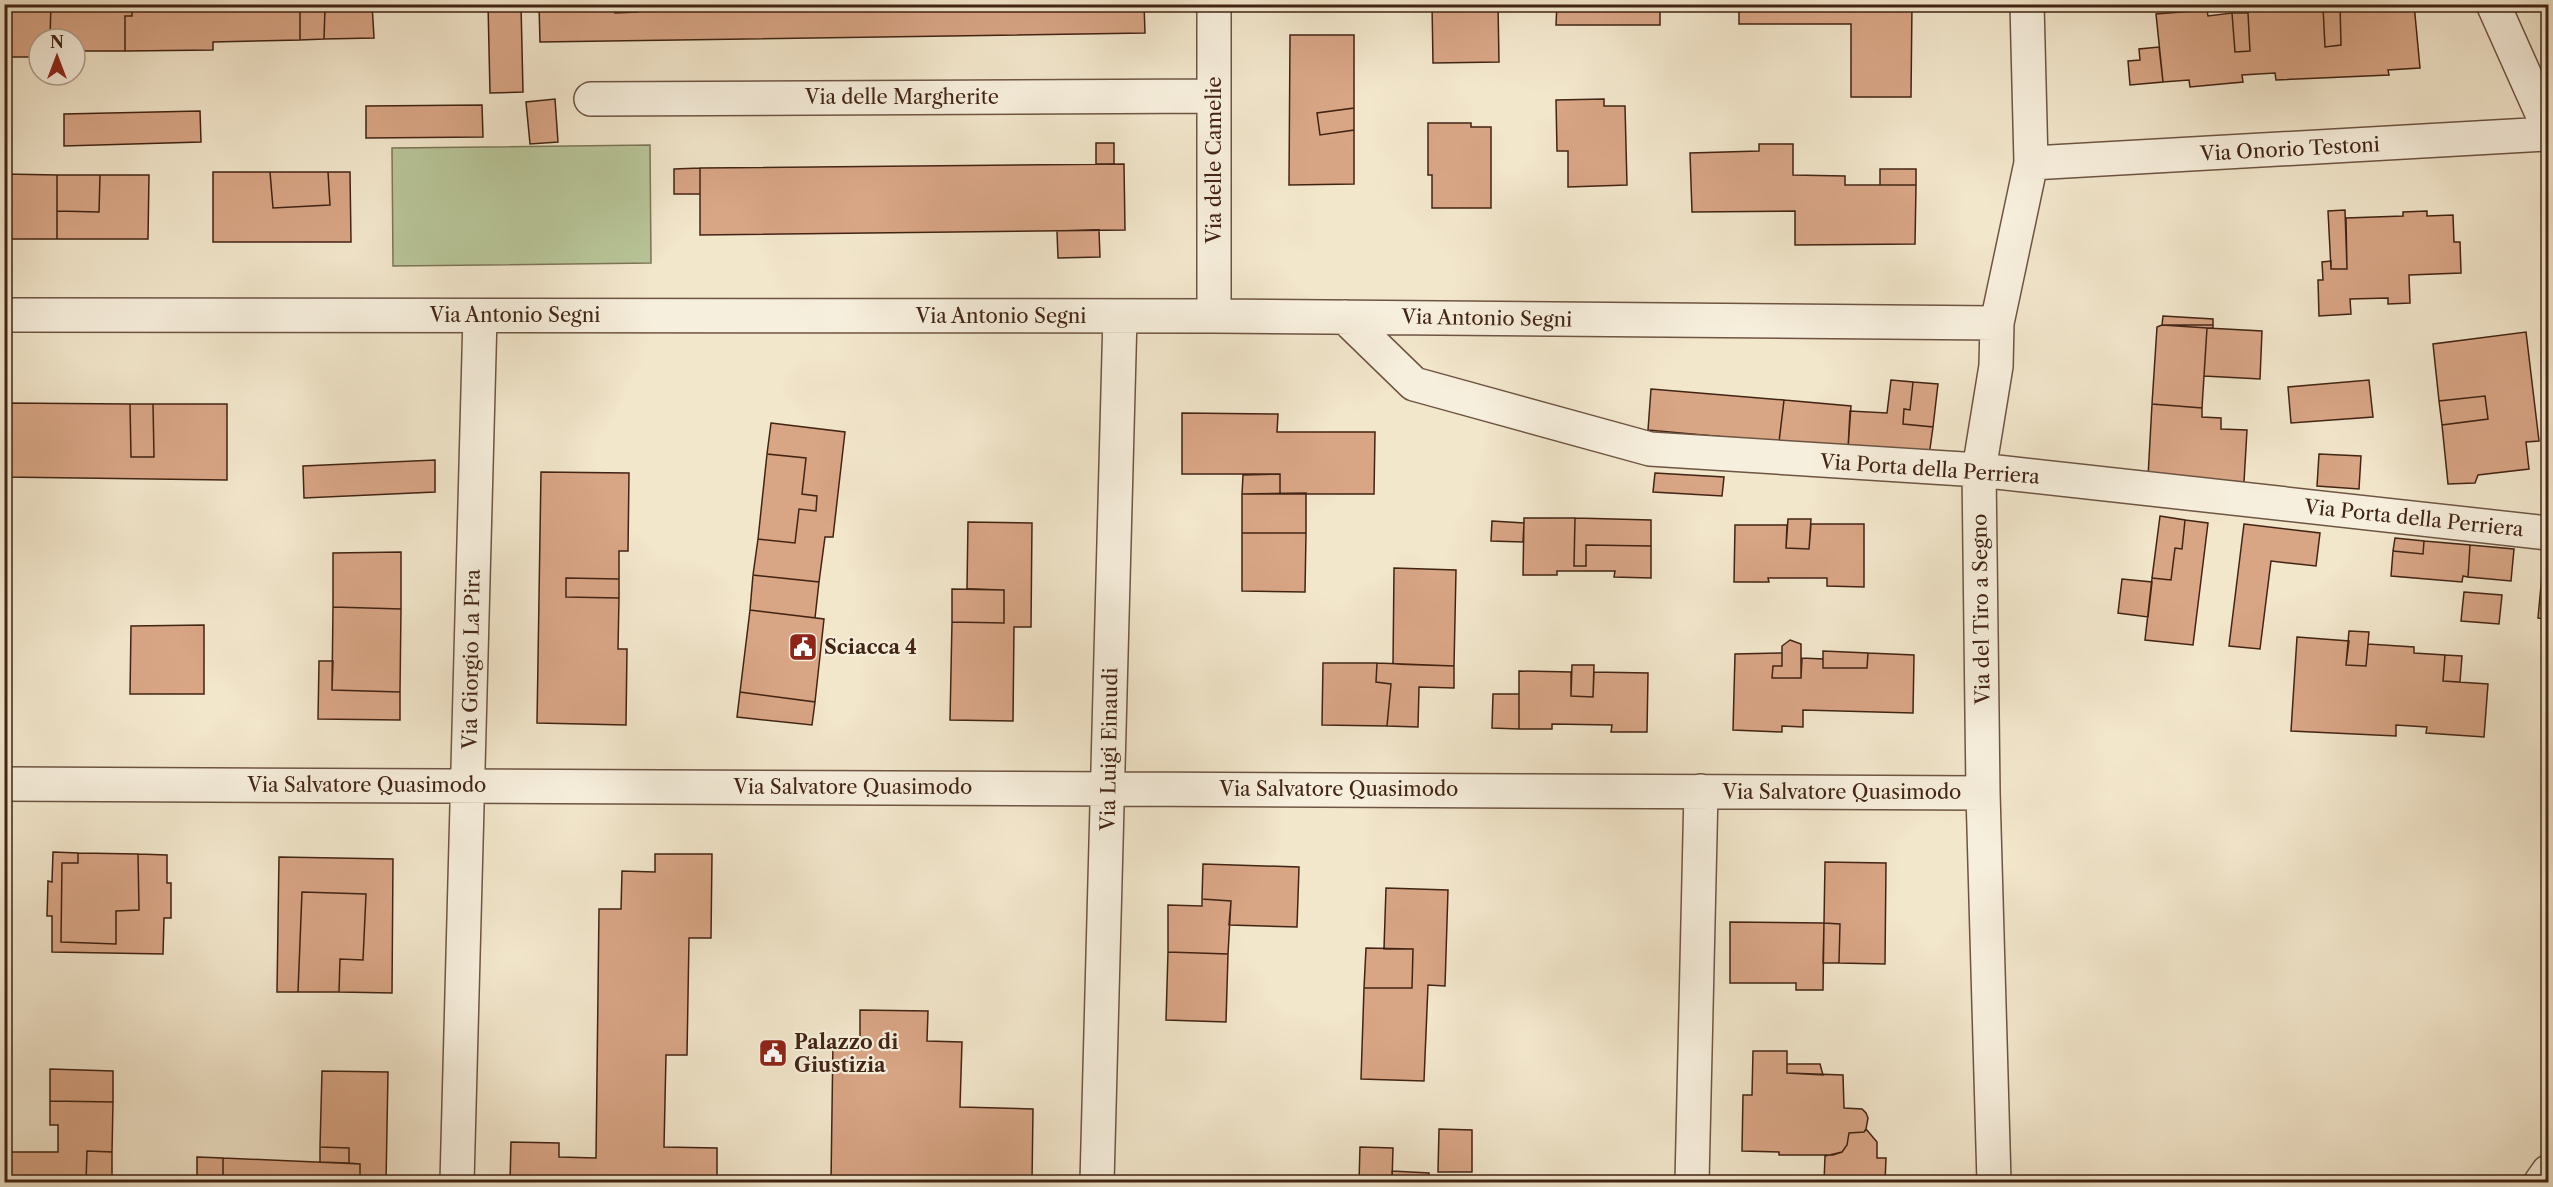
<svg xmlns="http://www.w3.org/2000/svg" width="2553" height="1187" font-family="'Libre Caslon Text',serif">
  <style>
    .green { fill: #b8c699; stroke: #7d7556; stroke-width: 1.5 }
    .building { fill: #d8a585; stroke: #422414; stroke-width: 1.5 }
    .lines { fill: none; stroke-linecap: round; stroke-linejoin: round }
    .minor-casing { stroke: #6e5442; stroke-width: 36 }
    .minor { stroke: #f7efdd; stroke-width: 33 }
    .labels { text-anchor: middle; stroke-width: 4.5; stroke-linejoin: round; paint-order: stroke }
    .street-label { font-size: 20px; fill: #422414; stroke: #f7efdd }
    .poi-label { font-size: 20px; font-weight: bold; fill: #422414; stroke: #f7efdd; text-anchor: start }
  </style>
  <rect width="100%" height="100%" fill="#f2e6cb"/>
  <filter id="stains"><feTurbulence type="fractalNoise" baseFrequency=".00333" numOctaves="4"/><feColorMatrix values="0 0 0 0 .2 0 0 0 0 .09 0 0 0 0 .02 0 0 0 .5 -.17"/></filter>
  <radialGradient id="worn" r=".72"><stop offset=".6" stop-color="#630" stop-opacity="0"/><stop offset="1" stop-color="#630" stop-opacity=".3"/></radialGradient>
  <path class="green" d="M 650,145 L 651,263 L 393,266 L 392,148 Z"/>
  <path class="building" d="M 4,4 L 51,4 L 50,39 L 39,39 L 39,57 L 4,57 Z
    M 51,4 L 132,4 L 132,16 L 125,16 L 125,51 L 75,51 L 75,39 L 50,39 Z
    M 132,4 L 307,4 L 307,8 L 300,7 L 300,40 L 213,42 L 213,50 L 125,51 L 125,16 L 132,16 Z
    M 307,4 L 372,4 L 374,38 L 324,39 L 325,8 L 307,8 Z
    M 488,4 L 521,4 L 523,92 L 490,93 Z
    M 539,4 L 615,4 L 615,13 L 638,12 L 638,4 L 765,4 L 765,10 L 789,10 L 789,4 L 919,4 L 918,8 L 940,8 L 940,4 L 1066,4 L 1067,8 L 1091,8 L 1091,4 L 1144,4 L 1145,33 L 540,42 Z
    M 615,4 L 638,4 L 638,12 L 615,13 Z
    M 765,4 L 789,4 L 789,10 L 765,10 Z
    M 919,4 L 940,4 L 940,8 L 918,8 Z
    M 1066,4 L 1091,4 L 1091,8 L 1067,8 Z
    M 1432,4 L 1498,4 L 1499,62 L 1433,63 Z
    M 1557,4 L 1660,4 L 1660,25 L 1556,25 Z
    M 1739,4 L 1912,4 L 1911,97 L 1851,97 L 1851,24 L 1739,24 Z
    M 2340,4 L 2414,4 L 2420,68 L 2388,70 L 2389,75 L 2276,80 L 2275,73 L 2242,75 L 2243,82 L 2190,87 L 2189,80 L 2163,82 L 2156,14 L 2207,10 L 2208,16 L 2232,13 L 2235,52 L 2250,51 L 2248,13 L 2250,8 L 2323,7 L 2325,47 L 2341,45 Z
    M 2340,6 L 2341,45 L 2325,47 L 2323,7 Z
    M 300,7 L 325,8 L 324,39 L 300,40 Z
    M 2232,13 L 2248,13 L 2250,51 L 2235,52 Z
    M 1290,35 L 1354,35 L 1354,108 L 1317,113 L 1320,135 L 1354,130 L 1354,184 L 1289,185 Z
    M 2159,47 L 2163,82 L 2130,85 L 2128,61 L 2140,60 L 2139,49 Z
    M 555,99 L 558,142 L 530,144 L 526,102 Z
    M 1604,99 L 1604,106 L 1625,106 L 1627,185 L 1568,187 L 1568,151 L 1557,151 L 1556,100 Z
    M 482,105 L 483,137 L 366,138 L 366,106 Z
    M 1354,108 L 1354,130 L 1320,135 L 1317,113 Z
    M 200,111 L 201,142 L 64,146 L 64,114 Z
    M 1428,123 L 1471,123 L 1471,127 L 1491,127 L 1491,208 L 1432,208 L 1432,175 L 1428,175 Z
    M 1096,143 L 1114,143 L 1114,164 L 1096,164 Z
    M 1759,144 L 1793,144 L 1793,175 L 1845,176 L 1845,185 L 1916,185 L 1915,244 L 1795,245 L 1795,211 L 1692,212 L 1690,153 L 1759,151 Z
    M 1124,164 L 1125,230 L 700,235 L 700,168 Z
    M 700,168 L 700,194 L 674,194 L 674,169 Z
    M 1880,169 L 1916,169 L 1916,185 L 1880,185 Z
    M 213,172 L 270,172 L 273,208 L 330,205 L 328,172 L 350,172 L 351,242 L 213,242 Z
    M 270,172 L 328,172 L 330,205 L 273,208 Z
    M 4,174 L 57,175 L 57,239 L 4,239 Z
    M 57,175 L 100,175 L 99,212 L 57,211 Z
    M 100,175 L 149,175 L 148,239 L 57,239 L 57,211 L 99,212 Z
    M 2345,210 L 2347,269 L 2331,269 L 2328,211 Z
    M 2427,211 L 2427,216 L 2453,215 L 2454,242 L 2460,242 L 2461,273 L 2409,275 L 2410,303 L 2388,304 L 2388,298 L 2350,299 L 2351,314 L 2319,316 L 2318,280 L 2323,280 L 2322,262 L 2331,261 L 2331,269 L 2347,269 L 2346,218 L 2403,216 L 2403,212 Z
    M 1099,230 L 1100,257 L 1058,258 L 1057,231 Z
    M 2163,316 L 2213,319 L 2213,325 L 2162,325 Z
    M 2162,325 L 2207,328 L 2202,408 L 2152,404 L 2157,327 Z
    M 2162,325 L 2213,325 L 2213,328 L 2207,328 Z
    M 2207,328 L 2262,331 L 2260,379 L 2204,376 Z
    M 2526,332 L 2539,441 L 2526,442 L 2529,469 L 2478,475 L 2475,483 L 2448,484 L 2442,425 L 2488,419 L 2485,396 L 2439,401 L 2433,344 Z
    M 1891,380 L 1913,382 L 1910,410 L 1904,409 L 1903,424 L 1933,427 L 1929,456 L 1848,449 L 1850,411 L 1887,413 Z
    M 2369,380 L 2373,417 L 2291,423 L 2288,387 Z
    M 1913,382 L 1938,384 L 1933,427 L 1903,424 L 1904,409 L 1910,410 Z
    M 1651,389 L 1784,400 L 1779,442 L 1648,430 Z
    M 2485,396 L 2488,419 L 2442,425 L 2439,401 Z
    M 1784,400 L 1851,406 L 1848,449 L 1779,442 Z
    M 4,403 L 130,404 L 131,457 L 154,457 L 153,404 L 227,404 L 227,480 L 4,477 Z
    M 130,404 L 153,404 L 154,457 L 131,457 Z
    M 2152,404 L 2202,408 L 2202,417 L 2221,418 L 2221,429 L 2247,430 L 2244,482 L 2148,477 Z
    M 1182,413 L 1278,414 L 1277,432 L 1375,432 L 1374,494 L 1280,494 L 1280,474 L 1182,474 Z
    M 771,423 L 845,432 L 833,537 L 825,537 L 819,582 L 753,575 L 758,539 L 795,543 L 799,509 L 816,511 L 817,496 L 802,494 L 806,458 L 767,454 Z
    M 767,454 L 806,458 L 802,494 L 817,496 L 816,511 L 799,509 L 795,543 L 758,539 Z
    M 2319,454 L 2361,456 L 2359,489 L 2317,486 Z
    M 435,460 L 435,492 L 304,498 L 303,466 Z
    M 541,472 L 629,473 L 628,551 L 619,551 L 619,579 L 566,578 L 566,597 L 619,598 L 618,649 L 627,649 L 626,725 L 537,723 Z
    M 1655,473 L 1724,477 L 1722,496 L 1653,492 Z
    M 1280,474 L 1280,494 L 1242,494 L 1243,475 Z
    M 1306,493 L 1306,533 L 1242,533 L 1242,494 Z
    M 2160,516 L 2185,520 L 2182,549 L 2175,548 L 2171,580 L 2152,578 Z
    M 1524,518 L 1575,518 L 1574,566 L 1586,566 L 1586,545 L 1651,546 L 1651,578 L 1614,577 L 1615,571 L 1557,571 L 1557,575 L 1523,575 Z
    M 1575,518 L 1651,520 L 1651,546 L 1586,545 L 1586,566 L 1574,566 Z
    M 1788,519 L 1811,519 L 1809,549 L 1786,548 Z
    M 2185,520 L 2208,523 L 2193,645 L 2145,640 L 2152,578 L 2171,580 L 2175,548 L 2182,549 Z
    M 1492,521 L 1524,523 L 1523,542 L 1491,541 Z
    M 968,522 L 1032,523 L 1031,627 L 1014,627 L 1013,721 L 950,720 L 952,622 L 1004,623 L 1004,590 L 967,589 Z
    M 1811,524 L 1864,524 L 1864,587 L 1827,586 L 1827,578 L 1768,578 L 1769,582 L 1734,582 L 1735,525 L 1787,525 L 1786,548 L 1809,549 Z
    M 2244,524 L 2320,533 L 2316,566 L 2271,561 L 2260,649 L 2229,646 Z
    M 1242,533 L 1306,533 L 1305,592 L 1242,591 Z
    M 2395,538 L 2424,541 L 2423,554 L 2393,551 Z
    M 2424,541 L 2470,545 L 2468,577 L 2463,576 L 2462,582 L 2391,576 L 2393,551 L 2423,554 Z
    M 2470,545 L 2514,549 L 2511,581 L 2468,577 Z
    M 401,552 L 401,609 L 333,607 L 333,553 Z
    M 2544,553 L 2548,553 L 2548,619 L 2538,618 Z
    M 1394,568 L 1456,570 L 1454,666 L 1393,664 Z
    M 753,575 L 819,582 L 815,618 L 750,610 Z
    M 566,578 L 619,579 L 619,598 L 566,597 Z
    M 2122,579 L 2152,582 L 2148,617 L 2118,613 Z
    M 952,589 L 1004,590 L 1004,623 L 952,622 Z
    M 2464,592 L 2502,595 L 2499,624 L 2461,621 Z
    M 333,607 L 401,609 L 400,692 L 332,690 Z
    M 750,610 L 824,619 L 815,702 L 740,692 Z
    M 204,625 L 204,694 L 130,694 L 131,626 Z
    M 2349,631 L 2369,632 L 2366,666 L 2346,665 Z
    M 2297,637 L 2349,641 L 2346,665 L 2366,666 L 2368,644 L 2414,647 L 2414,653 L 2445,655 L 2443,681 L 2488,684 L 2484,737 L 2426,733 L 2427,727 L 2396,725 L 2396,736 L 2291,731 Z
    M 1790,640 L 1801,644 L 1801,678 L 1772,678 L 1773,666 L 1782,666 L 1782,646 Z
    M 1823,651 L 1868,653 L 1867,668 L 1823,668 Z
    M 1782,653 L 1782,666 L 1773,666 L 1772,678 L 1801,678 L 1802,658 L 1823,659 L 1823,668 L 1867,668 L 1868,653 L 1914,655 L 1913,713 L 1803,710 L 1803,727 L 1782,726 L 1782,732 L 1733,730 L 1735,654 Z
    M 2445,655 L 2462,656 L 2460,682 L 2443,681 Z
    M 319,661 L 333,661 L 332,690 L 400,692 L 400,720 L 318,719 Z
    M 1323,663 L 1377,663 L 1376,682 L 1391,684 L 1387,726 L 1322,725 Z
    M 1377,663 L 1454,666 L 1454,688 L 1419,687 L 1418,727 L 1387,726 L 1391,684 L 1376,682 Z
    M 1572,665 L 1594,665 L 1593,697 L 1571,696 Z
    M 1519,671 L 1571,672 L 1571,696 L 1593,697 L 1594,672 L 1648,673 L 1647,732 L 1611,732 L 1612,725 L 1552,724 L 1552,729 L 1519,729 Z
    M 740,692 L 815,702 L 812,725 L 737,717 Z
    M 1493,694 L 1519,694 L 1519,729 L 1492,728 Z
    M 53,852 L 78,853 L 78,863 L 62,863 L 61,942 L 116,944 L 116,911 L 139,910 L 138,854 L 167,855 L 167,883 L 171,883 L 171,918 L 164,918 L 163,954 L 52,952 L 52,916 L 47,916 L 48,881 L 52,882 Z
    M 78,853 L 138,854 L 139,910 L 116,911 L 116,944 L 61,942 L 62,863 L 78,863 Z
    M 655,854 L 712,854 L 711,938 L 689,938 L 687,1055 L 666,1055 L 664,1147 L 717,1148 L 717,1182 L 510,1182 L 511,1142 L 559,1143 L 559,1157 L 596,1158 L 599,909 L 621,909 L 622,871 L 655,872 Z
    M 279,857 L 393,859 L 392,993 L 339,992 L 340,959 L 363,960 L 366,894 L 302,892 L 298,992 L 277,992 Z
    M 1825,862 L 1886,863 L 1885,964 L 1839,963 L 1840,924 L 1824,923 Z
    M 1203,864 L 1299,867 L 1297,927 L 1229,925 L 1231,901 L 1202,899 Z
    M 1386,888 L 1448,890 L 1445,986 L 1428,985 L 1424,1081 L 1361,1079 L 1364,988 L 1412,988 L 1413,949 L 1384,949 Z
    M 302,892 L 366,894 L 363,960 L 340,959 L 339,992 L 298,992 Z
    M 1202,899 L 1231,901 L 1228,954 L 1168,952 L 1168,905 L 1202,906 Z
    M 1730,922 L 1824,923 L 1823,990 L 1796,990 L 1796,983 L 1730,983 Z
    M 1824,923 L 1840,924 L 1839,963 L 1823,963 Z
    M 1366,948 L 1413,949 L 1412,988 L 1364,988 Z
    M 1168,952 L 1228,954 L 1226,1022 L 1166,1020 Z
    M 860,1010 L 928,1011 L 927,1041 L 962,1042 L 960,1107 L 1033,1109 L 1032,1182 L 831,1182 L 833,1040 L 860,1040 Z
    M 1753,1051 L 1787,1051 L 1787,1073 L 1843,1075 L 1844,1108 L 1862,1109 L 1866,1113 L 1868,1118 L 1866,1129 L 1864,1132 L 1849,1133 L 1847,1145 L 1842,1152 L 1833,1155 L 1779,1155 L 1779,1152 L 1742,1151 L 1743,1095 L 1752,1095 Z
    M 1787,1064 L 1820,1064 L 1823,1075 L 1787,1073 Z
    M 50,1069 L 113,1071 L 113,1102 L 50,1101 Z
    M 322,1071 L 388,1072 L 386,1182 L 360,1182 L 360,1164 L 349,1163 L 349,1148 L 320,1147 Z
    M 50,1101 L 113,1102 L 112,1152 L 87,1151 L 86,1182 L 4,1182 L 4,1152 L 58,1152 L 58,1125 L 50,1125 Z
    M 1439,1129 L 1472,1130 L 1472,1172 L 1438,1172 Z
    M 1866,1129 L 1877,1142 L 1877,1158 L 1886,1158 L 1885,1182 L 1824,1182 L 1825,1156 L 1842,1152 L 1847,1145 L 1849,1133 L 1864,1132 Z
    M 320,1147 L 349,1148 L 349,1163 L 320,1162 Z
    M 1360,1147 L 1393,1148 L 1392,1182 L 1359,1182 Z
    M 87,1151 L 112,1152 L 112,1182 L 86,1182 Z
    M 197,1157 L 223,1158 L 223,1182 L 197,1182 Z
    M 223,1158 L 360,1164 L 360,1182 L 223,1182 Z
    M 1392,1171 L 1429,1173 L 1429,1182 L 1392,1182 Z"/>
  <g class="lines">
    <g class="minor-casing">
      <path id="minor" d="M 1214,4 L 1214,316
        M 2493,4 L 2548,127
        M 591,99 L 1214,96
        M 2031,163 L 2548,134
        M 4,315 L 1214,316 L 1997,323
        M 1345,317 L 1414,384 L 1650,449 L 1979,470 L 2548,533
        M 4,784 L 1983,793
        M 457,1182 L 480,316
        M 1097,1182 L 1120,316
        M 1692,1182 L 1701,791
        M 1994,1182 L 1983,793 L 1979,470 L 1996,366 L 1997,323 L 2031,163 L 2027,4
        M 2541,1182 L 2548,1172"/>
    </g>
    <use href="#minor" class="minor"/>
  </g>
  <defs>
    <g id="civic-square" transform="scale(1.5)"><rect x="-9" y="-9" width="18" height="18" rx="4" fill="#8f2418" stroke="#f7efdd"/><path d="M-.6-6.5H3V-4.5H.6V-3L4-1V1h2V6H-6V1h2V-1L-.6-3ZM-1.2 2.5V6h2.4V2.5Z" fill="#fff"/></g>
  </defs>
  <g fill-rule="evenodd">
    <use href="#civic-square" x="803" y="647"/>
    <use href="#civic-square" x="773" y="1053"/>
  </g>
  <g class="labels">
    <g class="street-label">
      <text x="902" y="104">Via delle Margherite</text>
      <text transform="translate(2290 149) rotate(-3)" y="7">Via Onorio Testoni</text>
      <text transform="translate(1214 160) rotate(-90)" y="7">Via delle Camelie</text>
      <text x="515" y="322">Via Antonio Segni</text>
      <text x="1001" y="323">Via Antonio Segni</text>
      <text transform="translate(1487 318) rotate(1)" y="7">Via Antonio Segni</text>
      <text transform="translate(1930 469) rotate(4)" y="7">Via Porta della Perriera</text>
      <text transform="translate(2414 518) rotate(6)" y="7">Via Porta della Perriera</text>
      <text transform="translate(1981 609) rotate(-91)" y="7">Via del Tiro a Segno</text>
      <text transform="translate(471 659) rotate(-89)" y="7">Via Giorgio La Pira</text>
      <text transform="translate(1109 749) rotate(-89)" y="7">Via Luigi Einaudi</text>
      <text x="367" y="792">Via Salvatore Quasimodo</text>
      <text x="853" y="794">Via Salvatore Quasimodo</text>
      <text x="1339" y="796">Via Salvatore Quasimodo</text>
      <text x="1842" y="799">Via Salvatore Quasimodo</text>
    </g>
    <g class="poi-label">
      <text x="824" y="654">Sciacca 4</text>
      <text x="794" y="1049">Palazzo di<tspan x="794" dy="23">Giustizia</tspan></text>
    </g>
  </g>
  <rect width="2553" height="1187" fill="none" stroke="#f2e6cb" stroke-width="24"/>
  <rect x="6" y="6" width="2541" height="1175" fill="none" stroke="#422414" stroke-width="3"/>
  <rect x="12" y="12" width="2529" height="1163" fill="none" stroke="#422414" stroke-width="1.5"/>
  <g transform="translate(57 57)"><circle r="28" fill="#f7efdd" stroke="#af9e8d" stroke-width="1.5"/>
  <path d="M0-4.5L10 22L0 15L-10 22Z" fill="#8f2418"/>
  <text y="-9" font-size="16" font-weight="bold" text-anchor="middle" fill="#422414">N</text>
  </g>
  <rect width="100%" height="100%" filter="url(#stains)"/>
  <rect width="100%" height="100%" fill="url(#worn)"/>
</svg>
